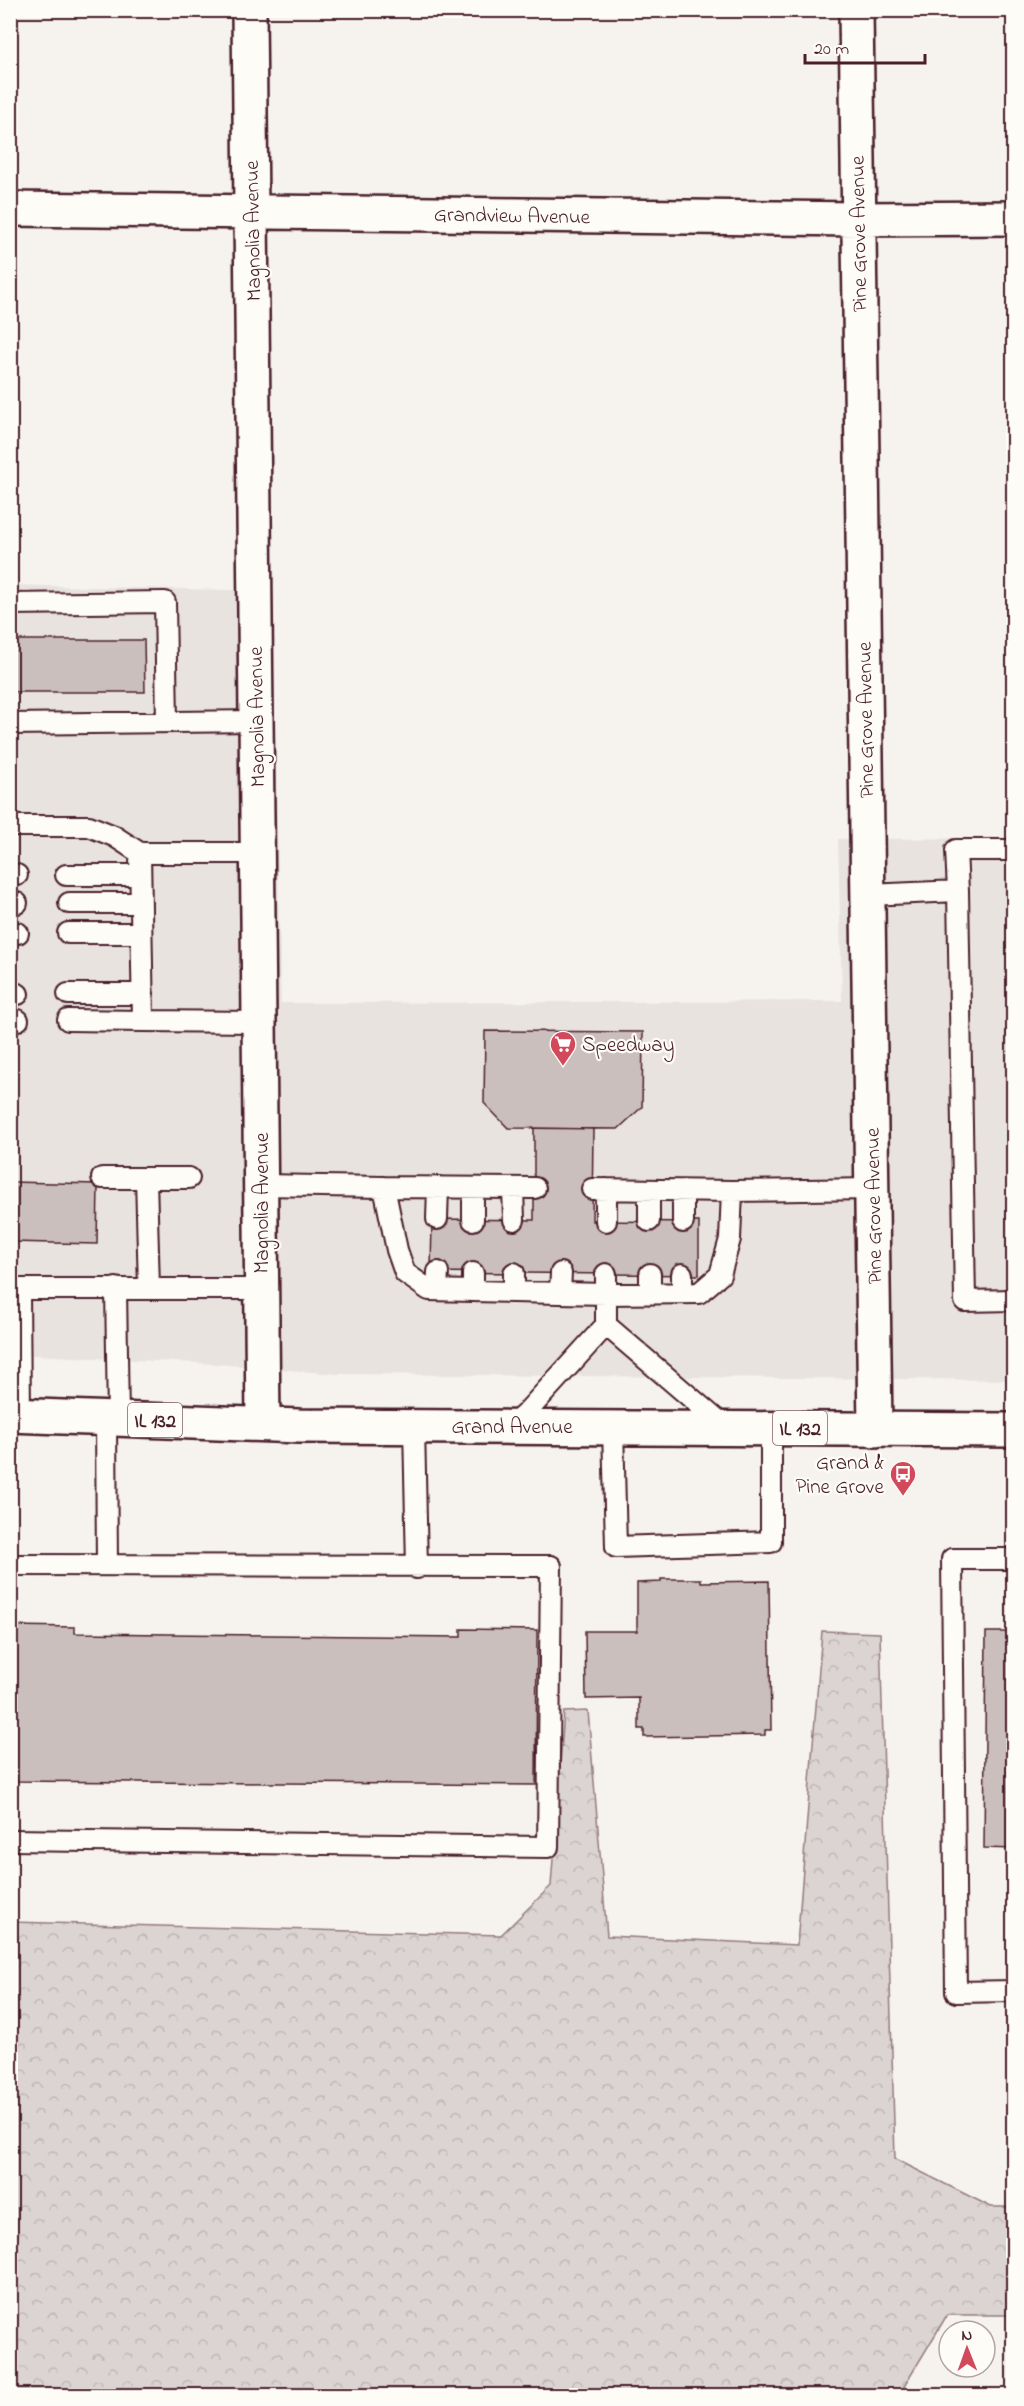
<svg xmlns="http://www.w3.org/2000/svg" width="1024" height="2406" font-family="'Indie Flower',sans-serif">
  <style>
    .built { fill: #e9e3e0 }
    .forest { fill: url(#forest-crowns); stroke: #937a7e; stroke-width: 1.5 }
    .building { fill: #cbbfbe; stroke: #4a1f2b; stroke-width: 1.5 }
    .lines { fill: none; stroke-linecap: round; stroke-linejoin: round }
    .lane-casing { stroke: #4a1f2b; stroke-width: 24 }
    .street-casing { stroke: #4a1f2b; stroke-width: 38 }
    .primary-casing { stroke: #4a1f2b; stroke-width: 38 }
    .lane { stroke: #fdfcf7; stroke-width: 20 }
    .street { stroke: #fdfcf7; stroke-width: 33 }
    .primary { stroke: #fdfcf7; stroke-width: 33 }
    .labels { text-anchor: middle; stroke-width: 4.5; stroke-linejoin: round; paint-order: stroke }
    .shield { fill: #fdfcf7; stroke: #806168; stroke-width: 1.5 }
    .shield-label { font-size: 20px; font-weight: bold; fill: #4a1f2b }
    .street-label { font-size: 21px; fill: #4a1f2b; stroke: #fdfcf7 }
    .poi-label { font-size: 21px; fill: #4a1f2b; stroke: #fdfcf7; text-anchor: start }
  </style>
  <defs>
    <pattern id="forest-crowns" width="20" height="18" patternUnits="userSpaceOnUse" patternTransform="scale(1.5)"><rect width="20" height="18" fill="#dcd4d2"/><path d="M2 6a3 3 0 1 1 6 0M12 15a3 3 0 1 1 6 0" fill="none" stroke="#beb6b4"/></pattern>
  </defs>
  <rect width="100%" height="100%" fill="#f6f3ef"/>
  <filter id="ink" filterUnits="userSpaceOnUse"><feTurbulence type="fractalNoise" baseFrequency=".0167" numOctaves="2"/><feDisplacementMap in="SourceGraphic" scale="12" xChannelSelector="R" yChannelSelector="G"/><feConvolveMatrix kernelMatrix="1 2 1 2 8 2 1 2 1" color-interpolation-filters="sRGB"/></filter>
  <g filter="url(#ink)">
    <path class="built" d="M 10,585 L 272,591 L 281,1003 L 842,1001 L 838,839 L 1013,838 L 1013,1380 L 336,1374 L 216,1364 L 11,1354 Z"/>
    <path class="forest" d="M 822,1631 L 880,1633 L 895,2159 L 991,2207 L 1013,2207 L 1013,2315 L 947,2315 L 899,2395 L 11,2396 L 11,1922 L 501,1935 L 551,1886 L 564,1712 L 588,1711 L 607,1936 L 797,1945 Z"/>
    <path class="building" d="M 10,640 L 144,640 L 145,692 L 10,692 Z
      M 485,1031 L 643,1032 L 642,1107 L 618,1129 L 508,1128 L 484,1103 Z
      M 534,1128 L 593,1129 L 592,1221 L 699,1222 L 699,1275 L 431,1272 L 432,1219 L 534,1220 Z
      M 10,1182 L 98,1184 L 97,1244 L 10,1242 Z
      M 661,1579 L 701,1579 L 701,1582 L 769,1581 L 771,1730 L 765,1730 L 765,1735 L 644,1737 L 644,1729 L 639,1729 L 639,1698 L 586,1699 L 585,1631 L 637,1631 L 637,1583 L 661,1582 Z
      M 10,1626 L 75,1627 L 75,1633 L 461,1637 L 461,1629 L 537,1630 L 536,1785 L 10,1781 Z
      M 986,1632 L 1014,1632 L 1014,1849 L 984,1848 Z"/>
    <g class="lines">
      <g class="lane-casing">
        <path id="lane" d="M 10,604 L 165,602 L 167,722
          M 10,724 L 256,721
          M 10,826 L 89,826 L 114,836 L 140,853 L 258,853
          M 140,853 L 143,1021 L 259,1022
          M 10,875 L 17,875
          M 66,875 L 140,875
          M 958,891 L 956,850 L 1014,850
          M 868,895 L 958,891 L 965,1301 L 1014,1300
          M 10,903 L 17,903
          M 69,903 L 141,903
          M 10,933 L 18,933
          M 68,933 L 141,933
          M 10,994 L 18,994
          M 68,994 L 143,994
          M 10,1020 L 18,1020
          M 68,1020 L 143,1021
          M 102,1178 L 189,1178
          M 146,1178 L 149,1288
          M 260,1185 L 384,1187 L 397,1250 L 405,1273 L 429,1290 L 606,1294 L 606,1325 L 525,1414 L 510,1427
          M 384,1187 L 535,1188
          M 473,1188 L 473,1220
          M 513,1188 L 514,1220
          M 592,1189 L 732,1191
          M 606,1189 L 606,1221
          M 649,1190 L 649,1221
          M 683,1191 L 683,1222
          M 437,1219 L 438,1187
          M 606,1274 L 606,1294 L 699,1293 L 720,1275 L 730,1239 L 732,1191 L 872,1189
          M 116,1288 L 118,1419
          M 437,1290 L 438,1272
          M 473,1291 L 473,1273
          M 514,1292 L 514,1273
          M 560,1293 L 561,1273
          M 682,1293 L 682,1274
          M 650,1294 L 650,1274
          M 606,1325 L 725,1427
          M 20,1415 L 19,1289 L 261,1289
          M 106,1418 L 107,1565
          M 414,1426 L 417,1568
          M 613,1427 L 616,1547 L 771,1542 L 771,1427
          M 1014,1559 L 952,1559 L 956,1992 L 1014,1991
          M 10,1565 L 551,1566 L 548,1847 L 10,1840"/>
      </g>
      <g class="street-casing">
        <path id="street" d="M 249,10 L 263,1424
          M 856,10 L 875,1430
          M 10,209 L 858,219 L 1014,218"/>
      </g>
      <g class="primary-casing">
        <path id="primary" d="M 10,1415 L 299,1426 L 1014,1430"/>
      </g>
      <use href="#lane" class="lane"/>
      <use href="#street" class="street"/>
      <use href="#primary" class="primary"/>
    </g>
  </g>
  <defs>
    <g id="supermarket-pin" transform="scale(1.35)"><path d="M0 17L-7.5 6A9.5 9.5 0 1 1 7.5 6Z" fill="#d1495b" stroke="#fdfcf7"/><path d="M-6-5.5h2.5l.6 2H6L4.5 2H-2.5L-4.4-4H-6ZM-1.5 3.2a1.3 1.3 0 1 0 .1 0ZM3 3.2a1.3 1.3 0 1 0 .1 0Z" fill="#fff"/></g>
    <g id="bus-pin" transform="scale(1.35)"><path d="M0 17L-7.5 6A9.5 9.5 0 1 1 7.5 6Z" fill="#d1495b" stroke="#fdfcf7"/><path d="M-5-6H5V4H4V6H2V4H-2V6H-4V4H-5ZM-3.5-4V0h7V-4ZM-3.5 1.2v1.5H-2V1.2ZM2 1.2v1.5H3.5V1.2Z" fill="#fff"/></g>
  </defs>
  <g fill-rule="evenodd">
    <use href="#supermarket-pin" x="563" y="1044"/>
    <use href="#bus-pin" x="903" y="1474"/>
  </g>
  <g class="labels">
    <g class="shield">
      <rect x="128" y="1403" width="54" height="34" rx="4.5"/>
      <rect x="773" y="1411" width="54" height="34" rx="4.5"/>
    </g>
    <g class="shield-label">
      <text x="155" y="1427">IL 132</text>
      <text x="800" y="1435">IL 132</text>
    </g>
    <g class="street-label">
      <text transform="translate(512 215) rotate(1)" y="7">Grandview Avenue</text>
      <text transform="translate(252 231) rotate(-91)" y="7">Magnolia Avenue</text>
      <text transform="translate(858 234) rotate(-91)" y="7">Pine Grove Avenue</text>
      <text transform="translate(256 717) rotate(-91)" y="7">Magnolia Avenue</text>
      <text transform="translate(865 720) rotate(-91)" y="7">Pine Grove Avenue</text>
      <text transform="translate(261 1203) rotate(-90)" y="7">Magnolia Avenue</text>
      <text transform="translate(873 1206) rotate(-91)" y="7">Pine Grove Avenue</text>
      <text x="512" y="1433">Grand Avenue</text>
    </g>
    <g class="poi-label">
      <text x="582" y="1051">Speedway</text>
      <text x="884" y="1469" text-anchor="end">Grand &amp;<tspan x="884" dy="24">Pine Grove</tspan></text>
    </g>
  </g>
  <rect width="1024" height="2406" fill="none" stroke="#fdfcf7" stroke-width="36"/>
  <rect x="18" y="18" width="988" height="2370" fill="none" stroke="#4a1f2b" stroke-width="2" filter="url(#ink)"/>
  <g transform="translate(967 2349) rotate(359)"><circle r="28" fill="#fdfcf7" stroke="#b5a4a5" stroke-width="1.5"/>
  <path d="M0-4.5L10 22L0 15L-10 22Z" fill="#d1495b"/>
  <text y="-9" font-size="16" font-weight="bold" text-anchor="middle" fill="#4a1f2b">N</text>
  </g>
  <path d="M805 54v9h120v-9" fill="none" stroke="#4a1f2b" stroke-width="3"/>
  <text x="814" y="54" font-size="18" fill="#4a1f2b" stroke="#fdfcf7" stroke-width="4.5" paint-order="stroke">20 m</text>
</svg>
